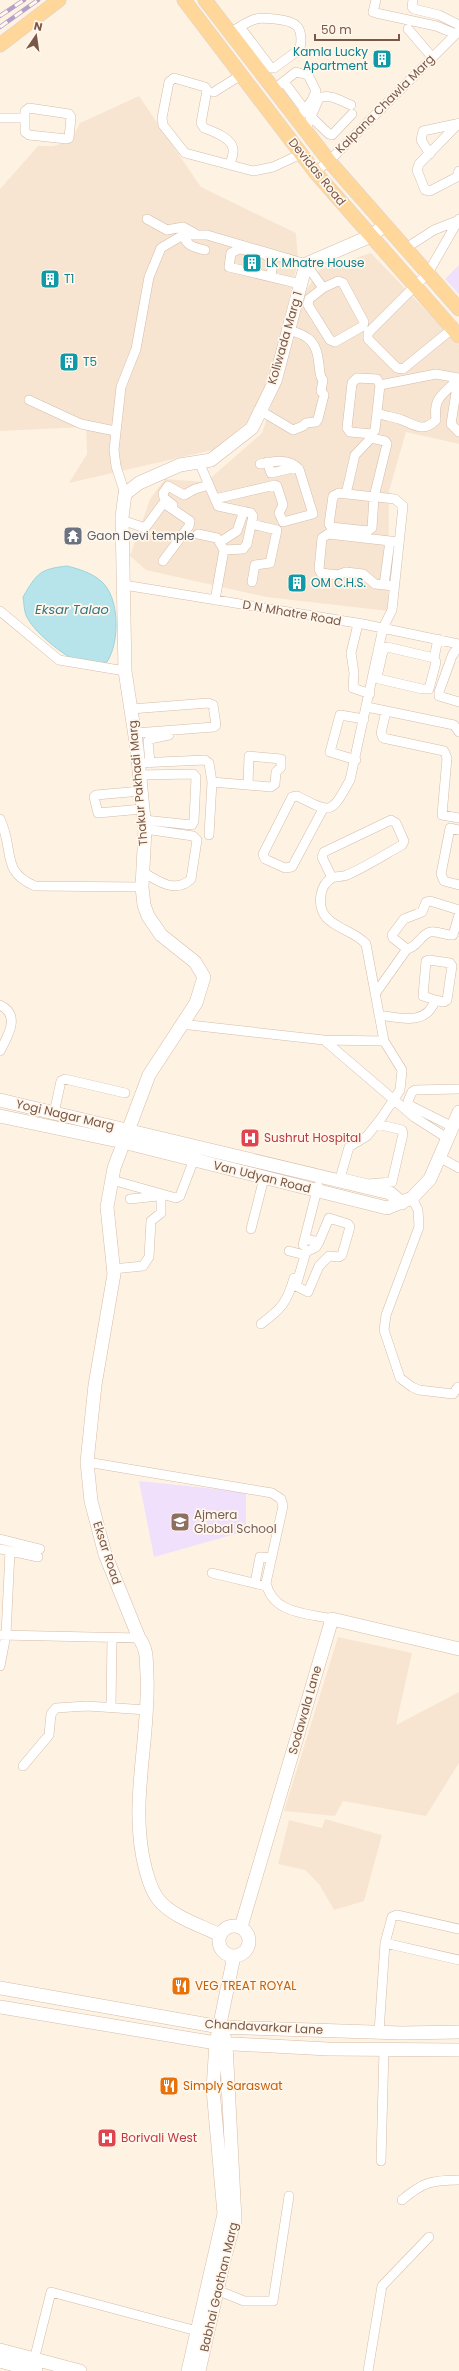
<svg xmlns="http://www.w3.org/2000/svg" width="459" height="2371" font-family="Poppins,sans-serif">
  <style>
    .residential { fill: #f7e5d1 }
    .education { fill: #f0e0fb }
    .water { fill: #b6e4ea; stroke: #9bd4dd }
    .lines { fill: none; stroke-linecap: round; stroke-linejoin: round }
    .street-casing { stroke: #d4bcab; stroke-width: 10 }
    .secondary-casing { stroke: #d7bca8; stroke-width: 14 }
    .primary-casing { stroke: #dcd3cf; stroke-width: 15 }
    .street { stroke: #fff; stroke-width: 9 }
    .secondary { stroke: #fff; stroke-width: 13 }
    .primary { stroke: #ffd79a; stroke-width: 14 }
    .rail-casing { stroke: #b5a0c9; stroke-width: 4.5 }
    .rail { stroke: #fff7ec; stroke-width: 3; stroke-dasharray: 9; stroke-linecap: butt }
    .labels { text-anchor: middle; stroke-width: 3.5; stroke-linejoin: round; paint-order: stroke }
    .culture-label { font-size: 12px; fill: #0d838f; stroke: #fff7ec; text-anchor: start }
    .street-label { font-size: 12px; fill: #7a5746; stroke: #fff7ec }
    .worship-label { font-size: 12px; fill: #5b616d; stroke: #fff7ec; text-anchor: start }
    .health-label { font-size: 12px; fill: #be3a42; stroke: #fff7ec; text-anchor: start }
    .education-label { font-size: 12px; fill: #785e54; stroke: #fff7ec; text-anchor: start }
    .food-label { font-size: 12px; fill: #c56008; stroke: #fff7ec; text-anchor: start }
    .water-label { font-size: 13px; font-style: italic; fill: #387681; stroke: #fff7ec }
  </style>
  <rect width="100%" height="100%" fill="#fef3e3"/>
  <path class="residential" d="M 139,96 L 201,187 L 296,233 L 298,261 L 272,373 L 251,419 L 213,450 L 69,483 L 87,454 L 86,427 L 0,431 L 0,189 L 38,146 L 53,146 L 71,141 L 80,123 Z
    M 371,253 L 459,345 L 459,444 L 406,432 L 389,491 L 388,611 L 266,597 L 146,570 L 130,556 L 150,499 L 165,479 L 206,482 L 262,433 L 295,334 L 303,295 L 319,270 Z
    M 338,1637 L 412,1653 L 396,1725 L 459,1692 L 459,1763 L 426,1816 L 343,1801 L 335,1816 L 284,1811 Z
    M 325,1819 L 382,1835 L 364,1901 L 334,1910 L 319,1884 L 305,1870 L 278,1864 L 289,1820 L 322,1828 Z"/>
  <path class="education" d="M 459,265 L 459,294 L 445,279 Z
    M 139,1481 L 246,1492 L 246,1531 L 154,1557 Z"/>
  <path class="water" d="M 67,566 C 79,569 92,573 101,581 C 120,597 120,642 107,662 C 97,663 89,665 79,662 C 64,656 32,631 26,615 C 24,610 24,603 23,597 C 37,573 40,569 67,566 Z"/>
  <g class="lines">
    <g class="street-casing">
      <path id="street" d="M 376,0 L 373,12 L 376,13 L 436,26 L 456,34
        M 413,0 L 412,7 L 414,9 L 439,15 L 459,25
        M 408,29 L 432,57
        M 231,32 C 239,28 247,21 256,19 C 261,17 269,19 275,19 C 296,21 304,26 300,49 L 274,68 L 271,68 L 240,27
        M 284,82 L 305,110
        M 274,89 L 296,72 L 308,75 L 316,91 L 312,100 L 297,121
        M 214,92 L 241,75
        M 29,108 L 69,114 L 71,117 L 69,138 L 67,139 L 29,135 L 25,132 L 25,111 Z
        M 310,116 L 329,134 L 332,135 L 352,114
        M 0,118 L 24,118
        M 459,123 L 419,164 L 417,170 L 425,190 L 430,191 L 457,177 L 459,171
        M 305,131 L 319,98 C 329,93 341,101 351,105
        M 430,154 L 421,140 L 423,131 L 456,124
        M 230,165 C 231,160 234,154 233,149 C 232,138 212,131 204,128 L 201,123 L 207,90 L 205,87 L 174,78 L 169,82 L 162,118 L 163,125 L 185,153 L 253,171 L 273,167 L 301,154
        M 315,172 L 329,161 L 459,31
        M 147,219 L 167,230 L 183,227 L 194,233
        M 183,235 C 187,246 193,247 205,250
        M 406,248 L 434,230 L 457,221
        M 250,250 L 239,249 L 231,253 L 229,267 L 300,284
        M 264,254 L 273,260 L 271,276
        M 452,329 L 403,369 L 397,368 L 368,339 L 368,333 L 428,273 L 459,219
        M 357,378 L 377,379 L 380,385 L 375,430 L 372,434 L 350,432 L 347,428 L 352,383 Z
        M 458,380 L 451,424 L 459,432
        M 380,385 L 436,374 L 459,378
        M 29,400 L 81,424 L 115,431
        M 261,411 L 293,430 L 303,426 L 306,423 L 316,422 L 318,419 L 324,395 L 321,391 L 323,380 C 319,376 320,370 319,365 C 317,342 310,336 289,330
        M 377,413 C 385,416 394,417 402,420 C 415,425 423,433 436,420 C 433,395 444,396 458,378
        M 199,462 L 218,506 L 251,513 L 253,516 L 247,544 L 243,549 L 224,550
        M 267,462 L 271,473 L 297,467
        M 125,494 L 116,466 L 114,450 L 121,387 L 136,349 L 149,277 L 161,248 L 183,235 L 207,235 L 306,264 L 323,288 L 338,281 L 343,283 L 364,322 L 363,326 L 335,342 L 330,340 L 308,305 L 309,299 L 323,288
        M 215,499 L 275,485 L 277,486 L 283,505 L 279,513 L 283,522 L 313,514 L 299,469 C 289,458 273,461 260,464
        M 173,505 L 164,498 L 163,493 L 168,486 L 184,495 L 195,489 L 209,485
        M 122,520 L 145,528 L 162,505 L 165,504 L 190,521 L 189,526 L 163,561
        M 251,524 L 277,530 L 270,563 L 255,565 L 252,582
        M 198,534 L 217,538 L 224,550 L 215,600
        M 220,542 L 237,531 L 244,511
        M 124,585 L 363,624 L 459,644
        M 384,585 L 390,541
        M 394,586 L 375,584 L 363,574 L 346,572 L 338,575 L 321,573 L 319,569 L 322,538 L 328,534 L 399,542
        M 0,611 L 59,660 L 125,671
        M 358,624 L 351,653 L 354,673 L 353,688 L 370,694
        M 459,645 L 452,656 L 439,692 L 439,696 L 459,702
        M 434,658 L 387,647 L 383,651 L 377,677 L 379,679 L 422,689 L 429,689 L 436,662 L 434,658 L 438,639
        M 367,707 L 454,725 L 459,732
        M 131,709 L 208,703 L 213,705 L 216,725 L 214,727 L 135,733
        M 386,711 L 381,733 L 383,738 L 444,751 L 447,758 L 442,815 L 459,818
        M 356,760 L 330,752 L 340,715 L 364,719
        M 138,763 L 205,760 L 209,763 L 212,782 L 209,835
        M 150,763 L 148,741 L 150,739 L 169,735
        M 139,775 L 193,774 L 196,777 L 194,821 L 192,825 L 144,820
        M 212,782 L 271,787 L 275,784 L 276,772 L 281,767 L 281,759 L 249,756 L 248,785
        M 141,791 L 96,795 L 94,797 L 98,813 L 142,809
        M 323,809 L 292,867 L 285,868 L 265,859 L 263,854 L 292,797 L 297,796 C 332,814 331,814 350,780 L 383,628 L 392,610 L 403,506 L 395,499 L 377,497 L 374,497 L 339,493 L 333,496 L 329,524 L 331,527 L 368,531 L 372,528 L 374,497 L 387,444 L 385,441 L 371,438 L 355,455 L 346,494
        M 0,819 C 15,851 0,871 35,886 L 142,887
        M 459,830 L 450,828 L 441,874 L 444,881 L 459,885
        M 143,872 C 157,881 176,894 191,879 L 197,840 L 193,836 L 145,829
        M 407,949 L 393,938 L 392,935 L 404,919 L 422,912 L 426,902 L 430,901 L 459,910
        M 375,994 L 407,949 C 418,947 420,935 430,932 C 437,930 446,936 453,935 L 459,915
        M 0,1005 C 21,1015 8,1036 0,1051
        M 379,1015 C 400,1018 427,1026 435,1000 L 444,1002 L 447,1000 L 452,966 L 450,963 L 429,960 L 426,961 L 423,996 L 435,1000
        M 181,1024 L 324,1040 L 384,1041 L 366,944 C 356,932 336,929 326,917 C 317,906 319,885 332,878 C 336,876 343,877 347,875 C 366,867 384,855 402,845 L 404,841 L 396,823 L 391,820 L 324,852 L 322,857 L 332,878
        M 324,1040 L 414,1117 L 447,1138
        M 54,1113 L 61,1081 L 65,1079 L 125,1093
        M 377,1124 L 402,1130 L 403,1134 L 392,1182 L 368,1184 L 343,1178 L 341,1175 L 349,1147 L 367,1136 L 382,1117 L 400,1090 L 402,1070 L 384,1041
        M 447,1124 L 409,1105 L 408,1101 L 412,1092 L 415,1090 L 459,1089
        M 439,1157 L 459,1168
        M 112,1180 L 176,1198 L 180,1196 L 196,1154
        M 412,1198 L 418,1210 L 419,1227 L 386,1315 L 384,1330 L 400,1378 L 412,1387 L 419,1390 L 453,1394 L 458,1387
        M 251,1229 L 264,1178
        M 305,1239 L 319,1242 L 329,1218 L 348,1224 L 350,1227 L 342,1255 L 339,1257 L 329,1256 L 319,1266 L 308,1292 L 296,1286 L 306,1252 L 316,1247 L 319,1242
        M 303,1245 L 318,1186
        M 289,1251 L 301,1254
        M 113,1269 L 143,1266 L 149,1257 L 151,1221 L 161,1213 L 161,1198 L 158,1196 L 130,1199
        M 261,1324 C 281,1309 287,1303 294,1278
        M 87,1462 L 272,1493 L 281,1499 L 283,1506 L 266,1583 C 273,1614 306,1613 332,1619
        M 0,1539 L 40,1549
        M 0,1549 L 38,1557
        M 212,1573 L 266,1586
        M 255,1583 L 260,1557 L 271,1558
        M 0,1635 L 139,1638
        M 0,1666 L 6,1635 L 10,1551
        M 111,1707 L 112,1638
        M 23,1766 L 49,1735 L 51,1714 L 56,1708 L 87,1706 L 147,1710
        M 385,1943 L 459,1960
        M 379,2032 L 385,1943 L 392,1917 L 397,1915 L 459,1929
        M 381,2161 L 384,2049
        M 402,2200 C 423,2182 432,2180 459,2180
        M 212,2288 L 244,2301 L 273,2301 L 289,2196
        M 34,2360 L 51,2292 L 197,2331
        M 368,2371 L 382,2286 L 429,2237"/>
    </g>
    <g class="secondary-casing">
      <path id="secondary" d="M 0,1100 L 390,1193 L 402,1203
        M 0,1116 L 123,1142 L 387,1208 L 412,1198 L 430,1179 L 459,1112
        M219 1941a15 15 0 1 1 30 0a15 15 0 1 1-30 0Z
        M 241,1927 L 332,1619 L 459,1649
        M 220,1935 C 200,1925 172,1917 158,1899 C 151,1890 149,1881 146,1871 C 128,1806 150,1741 147,1675 C 146,1661 148,1650 139,1638 L 105,1554 L 91,1501 L 87,1462 L 95,1385 L 114,1274 L 107,1207 L 114,1168 L 149,1075 L 196,1003 L 204,977 L 195,962 L 161,935 L 148,916 L 144,905 L 142,887 L 145,829 L 137,749 L 125,671 L 122,517 L 125,494 L 139,483 L 180,465 L 211,460 L 252,428 L 275,381 L 306,264 L 371,236 L 385,225
        M 0,1988 L 220,2027 L 401,2033 L 459,2032
        M 0,2007 L 216,2043 L 328,2049 L 459,2050
        M 0,2350 L 80,2371
        M 0,2361 L 36,2371
        M 188,2371 L 224,2214 L 213,2089 L 216,2043 L 234,1956
        M 199,2371 L 225,2256 L 235,2220 L 226,2044 L 224,2036"/>
    </g>
    <g class="primary-casing">
      <path id="primary" d="M 184,0 L 315,172 L 459,336
        M 205,0 L 329,161 L 459,309
        M 0,45 L 59,0"/>
    </g>
    <use href="#street" class="street"/>
    <use href="#secondary" class="secondary"/>
    <use href="#primary" class="primary"/>
    <g class="rail-casing">
      <path id="rail" d="M 0,16 L 24,0
        M 0,27 L 38,0"/>
    </g>
    <use href="#rail" class="rail"/>
  </g>
  <defs>
    <g id="building-square" transform="scale(1)"><rect x="-9" y="-9" width="18" height="18" rx="4" fill="#0f9aa8" stroke="#fff7ec"/><path d="M-4-6H4V6H1V3H-1V6H-4ZM-2.5-4.3h1.7v1.8h-1.7ZM.8-4.3h1.7v1.8H.8ZM-2.5-1h1.7V.8h-1.7ZM.8-1h1.7V.8H.8Z" fill="#fff"/></g>
    <g id="temple-square" transform="scale(1)"><rect x="-9" y="-9" width="18" height="18" rx="4" fill="#6b7280" stroke="#fff7ec"/><path d="M0-6L5-2H3V0L6.5 2.5H4V6H1.5V3h-3V6H-4V2.5H-6.5L-3 0V-2H-5Z" fill="#fff"/></g>
    <g id="hospital-square" transform="scale(1)"><rect x="-9" y="-9" width="18" height="18" rx="4" fill="#e0444e" stroke="#fff7ec"/><path d="M-5-5h3v3.5h4V-5h3V5h-3V1.5h-4V5h-3Z" fill="#fff"/></g>
    <g id="school-square" transform="scale(1)"><rect x="-9" y="-9" width="18" height="18" rx="4" fill="#8d6e63" stroke="#fff7ec"/><path d="M0-5L7-2L0 1L-7-2ZM-4 1L0 2.5L4 1V4Q0 6-4 4Z" fill="#fff"/></g>
    <g id="restaurant-square" transform="scale(1)"><rect x="-9" y="-9" width="18" height="18" rx="4" fill="#e8710a" stroke="#fff7ec"/><path d="M-5-6h1v4h1v-4h1v4h1v-4h1v5L-1.5 .5V6h-2V.5L-5-1ZM5-6V6H3V1.5H1.5Q1.5-4 5-6Z" fill="#fff"/></g>
  </defs>
  <g fill-rule="evenodd">
    <use href="#building-square" x="382" y="59"/>
    <use href="#building-square" x="252" y="263"/>
    <use href="#building-square" x="50" y="279"/>
    <use href="#building-square" x="69" y="362"/>
    <use href="#temple-square" x="73" y="536"/>
    <use href="#building-square" x="297" y="583"/>
    <use href="#hospital-square" x="250" y="1138"/>
    <use href="#school-square" x="180" y="1522"/>
    <use href="#restaurant-square" x="181" y="1986"/>
    <use href="#restaurant-square" x="169" y="2086"/>
    <use href="#hospital-square" x="107" y="2138"/>
  </g>
  <g class="labels">
    <g class="culture-label">
      <text x="368" y="56" text-anchor="end">Kamla Lucky<tspan x="368" dy="14">Apartment</tspan></text>
      <text x="266" y="267">LK Mhatre House</text>
      <text x="64" y="283">T1</text>
      <text x="83" y="366">T5</text>
      <text x="311" y="587">OM C.H.S.</text>
    </g>
    <g class="street-label">
      <text transform="translate(385 104) rotate(-45)" y="4">Kalpana Chawla Marg</text>
      <text transform="translate(317 172) rotate(51)" y="4">Devidas Road</text>
      <text transform="translate(285 338) rotate(-74)" y="4">Koliwada Marg 1</text>
      <text transform="translate(292 613) rotate(10)" y="4">D N Mhatre Road</text>
      <text transform="translate(138 783) rotate(-95)" y="4">Thakur Pakhadi Marg</text>
      <text transform="translate(65 1115) rotate(13)" y="4">Yogi Nagar Marg</text>
      <text transform="translate(262 1177) rotate(14)" y="4">Van Udyan Road</text>
      <text transform="translate(107 1553) rotate(72)" y="4">Eksar Road</text>
      <text transform="translate(305 1710) rotate(-74)" y="4">Sodawala Lane</text>
      <text transform="translate(264 2027) rotate(3)" y="4">Chandavarkar Lane</text>
      <text transform="translate(219 2287) rotate(-77)" y="4">Babhai Gaothan Marg</text>
    </g>
    <g class="worship-label">
      <text x="87" y="540">Gaon Devi temple</text>
    </g>
    <g class="health-label">
      <text x="264" y="1142">Sushrut Hospital</text>
      <text x="121" y="2142">Borivali West</text>
    </g>
    <g class="education-label">
      <text x="194" y="1519">Ajmera<tspan x="194" dy="14">Global School</tspan></text>
    </g>
    <g class="food-label">
      <text x="195" y="1990">VEG TREAT ROYAL</text>
      <text x="183" y="2090">Simply Saraswat</text>
    </g>
    <g class="water-label">
      <text x="72" y="614">Eksar Talao</text>
    </g>
  </g>
  <g transform="translate(36 36) rotate(13)" stroke="#fff7ec" stroke-width="3" paint-order="stroke">
  <path d="M0-3L7 15L0 10L-7 15Z" fill="#7a5746"/>
  <text y="-6" font-size="11" font-weight="bold" text-anchor="middle" fill="#7a5746">N</text>
  </g>
  <path d="M315 34v6h84v-6" fill="none" stroke="#7a5746" stroke-width="2"/>
  <text x="321" y="34" font-size="12" fill="#7a5746" stroke="#fff7ec" stroke-width="3" paint-order="stroke">50 m</text>
</svg>
